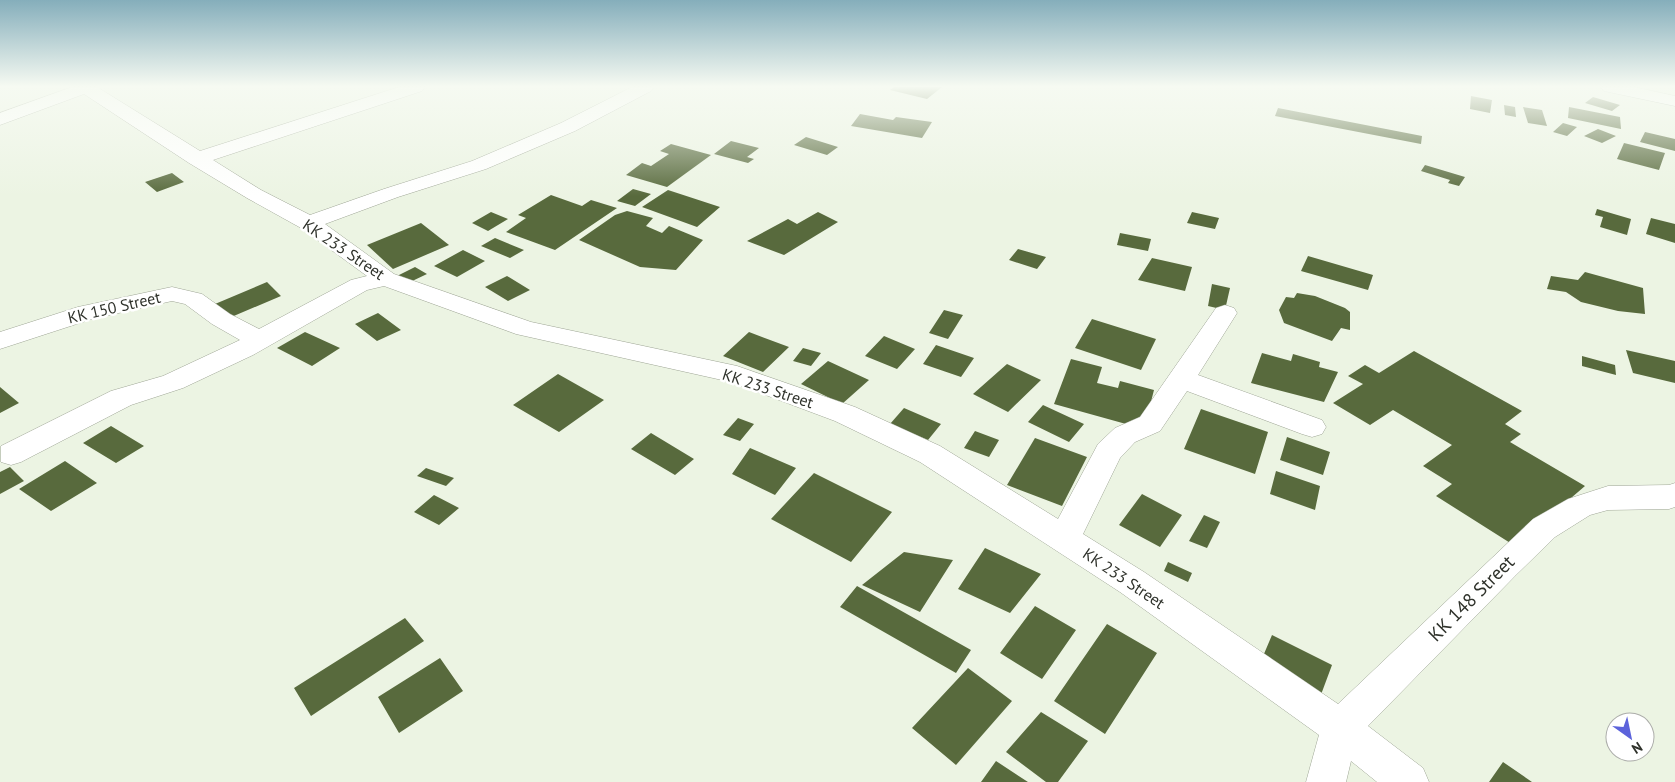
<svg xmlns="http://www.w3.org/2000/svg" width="1675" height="782" font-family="'PT Sans',sans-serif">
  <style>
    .building { fill: #586a3d }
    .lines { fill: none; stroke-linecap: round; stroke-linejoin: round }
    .minor-casing { stroke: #9fa696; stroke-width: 1 }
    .minor { fill: #fff; fill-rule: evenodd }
    .labels { text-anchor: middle; stroke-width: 5; stroke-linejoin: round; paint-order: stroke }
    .street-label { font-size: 16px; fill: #2f322b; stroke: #fff }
    .near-street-label { font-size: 19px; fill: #2f322b; stroke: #fff }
  </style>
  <rect width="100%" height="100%" fill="#ecf4e3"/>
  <path class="building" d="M 894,87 L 942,87 L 927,99 L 890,90 Z
    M 1471,96 L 1492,100 L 1490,113 L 1470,109 Z
    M 1593,97 L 1620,105 L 1612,111 L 1585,103 Z
    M 1504,105 L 1515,107 L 1516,117 L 1505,115 Z
    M 1523,107 L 1542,110 L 1547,126 L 1528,123 Z
    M 1569,107 L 1620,117 L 1621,129 L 1568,118 Z
    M 1278,108 L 1422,136 L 1421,144 L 1275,116 Z
    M 860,114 L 893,120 L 896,117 L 932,122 L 922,138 L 851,126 Z
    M 1563,123 L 1577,127 L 1567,136 L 1553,132 Z
    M 1598,129 L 1616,136 L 1602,143 L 1584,136 Z
    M 1645,132 L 1675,139 L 1675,151 L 1640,142 Z
    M 806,137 L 838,147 L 827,155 L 794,145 Z
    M 731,141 L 759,148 L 747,157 L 754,159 L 748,163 L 714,154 Z
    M 1624,143 L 1665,153 L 1659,170 L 1617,159 Z
    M 671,144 L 711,155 L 667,187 L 626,175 L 642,163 L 651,166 L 669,154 L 660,151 Z
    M 1425,165 L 1465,177 L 1459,186 L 1448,183 L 1450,180 L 1421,171 Z
    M 172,173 L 184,182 L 157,192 L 145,182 Z
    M 633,189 L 651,194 L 635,206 L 617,201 Z
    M 668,190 L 720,207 L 697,227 L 642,207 Z
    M 551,195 L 582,206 L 591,200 L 617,208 L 555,250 L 506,232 L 526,218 L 518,215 Z
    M 1597,209 L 1631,219 L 1627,235 L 1600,227 L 1603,217 L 1595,215 Z
    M 627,211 L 653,218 L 646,226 L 662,233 L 669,226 L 703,240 L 676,270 L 640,267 L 579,240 L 615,215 Z
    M 491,212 L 508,219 L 488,231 L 472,223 Z
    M 818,212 L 838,222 L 784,255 L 747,241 L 788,219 L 797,224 Z
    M 1192,212 L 1219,218 L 1215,229 L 1187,223 Z
    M 1651,218 L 1675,224 L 1675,243 L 1646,234 Z
    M 421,223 L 449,245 L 393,269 L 367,245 Z
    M 1120,233 L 1151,239 L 1148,251 L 1117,245 Z
    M 495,238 L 524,250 L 510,258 L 481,246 Z
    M 1018,249 L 1046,257 L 1037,269 L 1009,260 Z
    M 463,250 L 485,261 L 457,277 L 434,266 Z
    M 1308,256 L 1373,275 L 1368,290 L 1301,271 Z
    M 1152,258 L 1192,267 L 1185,291 L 1138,280 Z
    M 415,267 L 427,274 L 408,283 L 397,276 Z
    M 1585,272 L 1643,288 L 1645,314 L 1618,311 L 1581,302 L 1566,292 L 1547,289 L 1551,276 L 1578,280 Z
    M 507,276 L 530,290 L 508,301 L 485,287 Z
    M 267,282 L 281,296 L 229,318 L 215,304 Z
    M 1212,284 L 1230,288 L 1225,310 L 1208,306 Z
    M 1297,293 L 1315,296 L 1345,308 L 1350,312 L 1350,330 L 1341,328 L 1332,341 L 1284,323 L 1279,310 L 1286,297 L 1294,298 Z
    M 944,310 L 963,315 L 948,339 L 929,333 Z
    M 378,313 L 401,330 L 377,341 L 355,324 Z
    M 1092,319 L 1156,339 L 1141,370 L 1075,348 Z
    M 305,332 L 340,348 L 312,366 L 277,348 Z
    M 749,332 L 789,347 L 763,372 L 723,356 Z
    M 884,336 L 915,349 L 897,369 L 865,356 Z
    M 936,345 L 974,358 L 961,377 L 923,364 Z
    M 803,348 L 821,353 L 811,366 L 793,361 Z
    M 1626,350 L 1675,361 L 1675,383 L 1633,373 Z
    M 1414,351 L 1522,411 L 1505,424 L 1521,434 L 1510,442 L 1585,486 L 1515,546 L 1436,496 L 1452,484 L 1423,466 L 1452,445 L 1393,410 L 1370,425 L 1333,403 L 1363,384 L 1348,376 L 1365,365 L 1379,373 Z
    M 1262,353 L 1291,361 L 1293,354 L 1320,362 L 1319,367 L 1338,372 L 1324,402 L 1251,383 Z
    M 1582,356 L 1615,365 L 1616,375 L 1582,366 Z
    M 1071,359 L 1102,367 L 1097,383 L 1118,388 L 1120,381 L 1154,390 L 1144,429 L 1054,404 Z
    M 828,361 L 869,380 L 842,404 L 801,384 Z
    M 1007,364 L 1041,380 L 1008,412 L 973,394 Z
    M 558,374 L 604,400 L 559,432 L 513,405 Z
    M 0,387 L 19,403 L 0,413 Z
    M 1043,405 L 1084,424 L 1069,442 L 1028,422 Z
    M 904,408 L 941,424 L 928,440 L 890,424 Z
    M 1201,409 L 1268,432 L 1255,474 L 1184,449 Z
    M 738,418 L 754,424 L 740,441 L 723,435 Z
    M 111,426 L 144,446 L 116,463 L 83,443 Z
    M 975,431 L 999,440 L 989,457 L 964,448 Z
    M 651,433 L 694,459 L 675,475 L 631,449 Z
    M 1287,437 L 1330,452 L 1323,475 L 1280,460 Z
    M 1035,438 L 1087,457 L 1062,506 L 1007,485 Z
    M 750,448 L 796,468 L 775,495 L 732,474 Z
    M 65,461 L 97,483 L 51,511 L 19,489 Z
    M 10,467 L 24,481 L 0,494 L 0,472 Z
    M 426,468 L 454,478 L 446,486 L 417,476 Z
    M 1276,471 L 1320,486 L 1315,510 L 1270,494 Z
    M 814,473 L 892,512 L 851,562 L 771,519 Z
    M 1142,494 L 1182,515 L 1160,547 L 1119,525 Z
    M 434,495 L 459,508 L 439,525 L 414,512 Z
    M 1204,515 L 1220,522 L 1207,548 L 1189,541 Z
    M 985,548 L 1041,574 L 1010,613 L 958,589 Z
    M 904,552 L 953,560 L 920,612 L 862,585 Z
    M 1168,562 L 1192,573 L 1188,582 L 1164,571 Z
    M 857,586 L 971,650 L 956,673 L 840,607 Z
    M 1035,606 L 1076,630 L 1042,679 L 1000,653 Z
    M 405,618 L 424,641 L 311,716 L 294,688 Z
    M 1107,624 L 1157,653 L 1105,734 L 1054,701 Z
    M 1272,635 L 1332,665 L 1319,700 L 1258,668 Z
    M 440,658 L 463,691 L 399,733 L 378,697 Z
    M 968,668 L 1012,701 L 956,765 L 912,728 Z
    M 1041,712 L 1088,741 L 1058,782 L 1046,782 L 1006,752 Z
    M 996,761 L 1028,782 L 981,782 Z
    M 1503,762 L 1532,782 L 1489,782 Z"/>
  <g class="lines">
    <g class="minor-casing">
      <path id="minor" d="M 72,87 L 97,87 L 200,151 L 399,87 L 425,87 L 422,91 L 213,160 L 261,190 L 310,215 L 384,189 L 472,161 L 561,123 L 632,87 L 654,87 L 651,91 L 575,131 L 486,169 L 398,197 L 325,224 L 394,274 L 531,322 L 737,366 L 855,407 L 940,446 L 1058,519 L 1098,444 L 1115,428 L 1140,417 L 1216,308 L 1225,305 L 1234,308 L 1237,313 L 1198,375 L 1322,420 L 1326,427 L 1322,434 L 1312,437 L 1302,434 L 1187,391 L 1160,431 L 1135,442 L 1120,458 L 1083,534 L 1144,572 L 1338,704 L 1533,519 L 1568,499 L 1608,486 L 1669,485 L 1675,483 L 1675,507 L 1669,509 L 1608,510 L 1590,515 L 1555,537 L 1516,575 L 1368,726 L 1423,768 L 1429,782 L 1377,782 L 1351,761 L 1346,782 L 1306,782 L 1319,735 L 1120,592 L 920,462 L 835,421 L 731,382 L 516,334 L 384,286 L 367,290 L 253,355 L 183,388 L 131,405 L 21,462 L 11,465 L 1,462 L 1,446 L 111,391 L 163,376 L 240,340 L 212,324 L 185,304 L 172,301 L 92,319 L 0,349 L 0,332 L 78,307 L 172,287 L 202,294 L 230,314 L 259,329 L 351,280 L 367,276 L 301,228 L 247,198 L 189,163 L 84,94 L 0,125 L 0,113 Z
        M 1601,87 L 1634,87 L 1675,96 L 1675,106 L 1604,91 Z"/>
    </g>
    <use href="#minor" class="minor"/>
  </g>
  <linearGradient id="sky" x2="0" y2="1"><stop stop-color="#85aebb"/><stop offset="0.44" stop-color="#f6faf2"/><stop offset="1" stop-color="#f6faf2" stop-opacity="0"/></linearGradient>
  <rect width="1675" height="196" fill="url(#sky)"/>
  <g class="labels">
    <g class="street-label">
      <text transform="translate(344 249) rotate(34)" y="6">KK 233 Street</text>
      <text transform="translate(114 307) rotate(-13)" y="6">KK 150 Street</text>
      <text transform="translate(768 388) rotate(18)" y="6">KK 233 Street</text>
      <text transform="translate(1124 578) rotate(34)" y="6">KK 233 Street</text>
    </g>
    <g class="near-street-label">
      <text transform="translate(1471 598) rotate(-45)" y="7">KK 148 Street</text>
    </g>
  </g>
  <g transform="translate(1630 737) rotate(147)"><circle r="24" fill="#ffffff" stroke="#acadaa"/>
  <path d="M0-4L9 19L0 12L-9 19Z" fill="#5c63db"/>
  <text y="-8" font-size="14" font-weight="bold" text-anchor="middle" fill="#2f322b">N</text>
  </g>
</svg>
